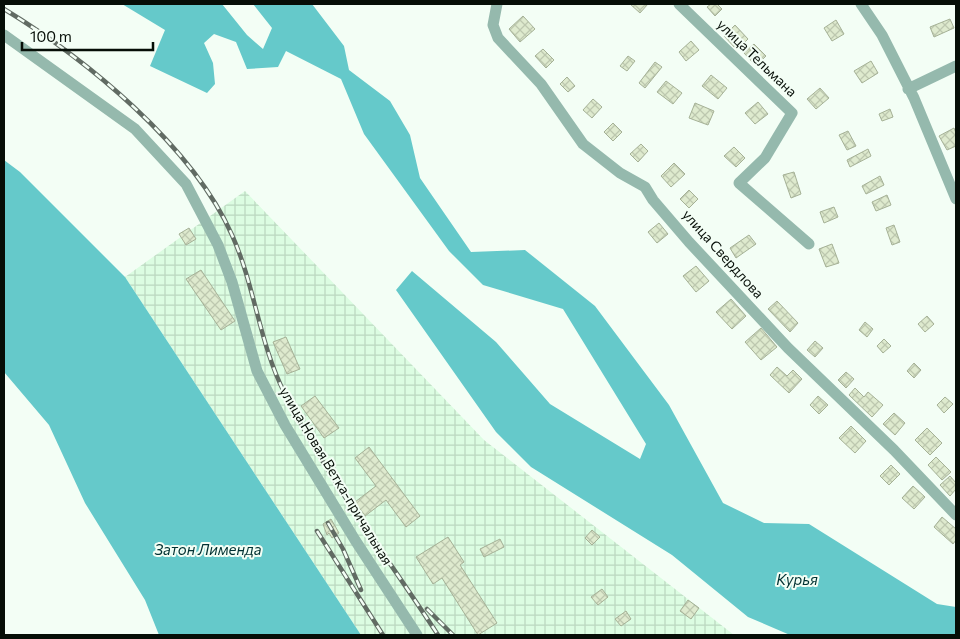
<svg xmlns="http://www.w3.org/2000/svg" width="960" height="639" font-family="Commissioner,sans-serif">
  <style>
    .industrial { fill: url(#industrial-grid) }
    .water { fill: #65c9ca }
    .building { fill: url(#building-cross-hatch); stroke: #a5b196 }
    .lines { fill: none; stroke-linecap: round; stroke-linejoin: round }
    .minor { stroke: #95b9ad; stroke-width: 11 }
    .rail-casing { stroke: #616b63; stroke-width: 4.5 }
    .rail { stroke: #f3fef5; stroke-width: 2.5; stroke-dasharray: 8; stroke-linecap: butt }
    .labels { text-anchor: middle; stroke-width: 4; stroke-linejoin: round; paint-order: stroke }
    .street-label { font-size: 14px; fill: #060e07; stroke: #f3fef5 }
    .water-label { font-size: 15px; font-style: italic; fill: #003132; stroke: #f3fef5 }
  </style>
  <defs>
    <pattern id="industrial-grid" width="8" height="8" patternUnits="userSpaceOnUse" patternTransform="scale(1.25)"><rect width="8" height="8" fill="#dcfde2"/><path d="M0 4h8M4 0v8" fill="none" stroke="#bbd8c0"/></pattern>
    <pattern id="building-cross-hatch" width="8" height="8" patternUnits="userSpaceOnUse" patternTransform="scale(1.25)"><rect width="8" height="8" fill="#deeace"/><path d="M0 0l8 8M0 8l8-8" fill="none" stroke="#bdc8af"/></pattern>
  </defs>
  <rect width="100%" height="100%" fill="#f3fef5"/>
  <path class="industrial" d="M 245,191 L 484,440 L 734,635 L 361,635 L 125,277 Z"/>
  <path class="water" d="M 122,4 L 222,4 L 247,35 L 263,49 L 272,28 L 253,4 L 312,4 L 344,46 L 349,70 L 390,101 L 410,135 L 420,178 L 471,252 L 525,250 L 595,306 L 669,405 L 723,503 L 764,523 L 809,524 L 937,604 L 956,607 L 956,635 L 790,635 L 748,617 L 672,555 L 531,467 L 496,432 L 396,290 L 412,271 L 496,342 L 550,404 L 640,459 L 646,444 L 563,309 L 483,285 L 449,251 L 364,134 L 341,79 L 286,51 L 278,67 L 247,69 L 236,42 L 214,34 L 204,43 L 213,63 L 215,84 L 207,93 L 150,66 L 165,30 Z
    M 4,160 L 20,172 L 125,277 L 361,635 L 159,635 L 145,600 L 85,503 L 49,425 L 4,372 Z"/>
  <path class="building" d="M 630,4 L 648,4 L 640,13 Z
    M 711,4 L 717,4 L 722,9 L 715,16 L 707,7 Z
    M 523,16 L 535,29 L 520,42 L 509,29 Z
    M 950,19 L 954,28 L 934,37 L 930,27 Z
    M 836,20 L 844,34 L 832,41 L 824,28 Z
    M 735,25 L 748,39 L 737,50 L 724,36 Z
    M 691,41 L 699,50 L 686,61 L 679,52 Z
    M 754,44 L 766,56 L 756,66 L 744,53 Z
    M 543,49 L 554,60 L 546,68 L 535,56 Z
    M 628,56 L 635,61 L 627,71 L 620,66 Z
    M 871,61 L 878,73 L 862,83 L 854,71 Z
    M 655,62 L 662,67 L 645,88 L 639,83 Z
    M 711,75 L 727,88 L 718,99 L 702,86 Z
    M 567,77 L 575,86 L 568,92 L 560,84 Z
    M 666,81 L 682,93 L 673,104 L 657,92 Z
    M 820,88 L 829,98 L 816,109 L 807,99 Z
    M 593,99 L 602,107 L 592,118 L 583,110 Z
    M 758,102 L 768,114 L 755,124 L 745,113 Z
    M 695,103 L 714,111 L 708,125 L 689,118 Z
    M 890,109 L 893,117 L 882,121 L 879,114 Z
    M 613,123 L 622,132 L 613,141 L 604,132 Z
    M 954,128 L 956,133 L 956,146 L 947,150 L 939,136 Z
    M 848,131 L 856,146 L 847,150 L 839,135 Z
    M 641,144 L 648,151 L 638,162 L 630,154 Z
    M 734,147 L 745,158 L 736,167 L 724,156 Z
    M 868,149 L 871,156 L 850,167 L 847,160 Z
    M 674,163 L 685,174 L 671,187 L 661,176 Z
    M 794,172 L 801,194 L 791,198 L 783,175 Z
    M 880,176 L 884,185 L 866,194 L 862,186 Z
    M 689,190 L 698,199 L 689,208 L 680,199 Z
    M 887,195 L 891,205 L 876,211 L 872,202 Z
    M 834,207 L 838,217 L 824,223 L 820,212 Z
    M 659,223 L 668,234 L 657,243 L 648,232 Z
    M 894,225 L 900,242 L 892,245 L 886,228 Z
    M 189,228 L 196,239 L 186,245 L 179,234 Z
    M 749,235 L 756,244 L 736,258 L 730,248 Z
    M 832,244 L 839,263 L 826,267 L 819,249 Z
    M 696,266 L 709,281 L 696,292 L 683,276 Z
    M 201,270 L 235,321 L 221,330 L 186,279 Z
    M 731,299 L 746,316 L 732,329 L 716,312 Z
    M 777,301 L 798,323 L 790,332 L 768,309 Z
    M 927,316 L 934,324 L 925,332 L 918,324 Z
    M 865,322 L 873,329 L 867,337 L 859,330 Z
    M 761,328 L 777,347 L 761,360 L 745,342 Z
    M 286,337 L 300,369 L 287,374 L 273,342 Z
    M 884,339 L 891,346 L 883,353 L 877,346 Z
    M 815,341 L 823,348 L 815,357 L 807,350 Z
    M 914,363 L 921,370 L 914,378 L 907,371 Z
    M 777,367 L 787,376 L 793,370 L 802,379 L 789,393 L 770,375 Z
    M 846,372 L 854,379 L 846,388 L 838,380 Z
    M 855,388 L 864,397 L 868,392 L 883,405 L 872,417 L 849,395 Z
    M 315,396 L 339,428 L 324,438 L 301,406 Z
    M 818,396 L 828,405 L 819,414 L 810,405 Z
    M 945,397 L 953,404 L 944,413 L 937,405 Z
    M 894,413 L 905,423 L 895,435 L 883,424 Z
    M 851,426 L 866,441 L 855,453 L 839,438 Z
    M 927,428 L 942,443 L 930,455 L 915,440 Z
    M 369,447 L 420,516 L 406,527 L 386,500 L 365,516 L 355,502 L 376,486 L 355,458 Z
    M 936,457 L 951,472 L 942,480 L 928,465 Z
    M 891,465 L 900,474 L 889,485 L 880,476 Z
    M 950,476 L 956,483 L 956,489 L 950,496 L 940,485 Z
    M 913,486 L 925,497 L 914,509 L 902,498 Z
    M 942,517 L 956,529 L 956,540 L 953,544 L 934,527 Z
    M 331,519 L 339,533 L 332,538 L 329,533 L 327,535 L 323,524 Z
    M 592,530 L 600,537 L 592,545 L 585,538 Z
    M 448,537 L 464,562 L 460,565 L 497,623 L 478,635 L 442,578 L 433,584 L 416,557 Z
    M 500,539 L 504,547 L 484,557 L 480,549 Z
    M 602,589 L 608,597 L 598,605 L 591,597 Z
    M 688,600 L 699,608 L 691,619 L 680,611 Z
    M 626,611 L 631,619 L 621,626 L 615,619 Z"/>
  <g class="lines">
    <path class="minor" d="M 497,4 L 493,25 L 498,38 L 541,84 L 583,144 L 620,173 L 645,187 L 653,200 L 689,242 L 788,348 L 894,450 L 956,515
      M 679,4 L 792,113 L 765,158 L 739,183 L 809,244
      M 861,4 L 882,35 L 914,98 L 956,199
      M 4,35 L 135,129 L 186,184 L 218,245 L 232,282 L 257,371 L 285,425 L 355,540 L 417,635
      M 908,89 L 956,66"/>
    <g class="rail-casing">
      <path id="rail" d="M 4,9 C 86,59 192,145 232,235 C 255,286 259,343 285,394 C 328,480 386,555 438,635
        M 328,523 L 343,549 L 361,590
        M 317,531 L 383,635
        M 427,609 L 453,635"/>
    </g>
    <use href="#rail" class="rail"/>
  </g>
  <g class="labels">
    <g class="street-label">
      <text transform="translate(757 58) rotate(44)" y="5">улица Тельмана</text>
      <text transform="translate(723 254) rotate(48)" y="5">улица Свердлова</text>
      <text transform="translate(336 476) rotate(59)" y="5">улица Новая Ветка-причальная</text>
    </g>
    <g class="water-label">
      <text x="208" y="555">Затон Лименда</text>
      <text x="797" y="585">Курья</text>
    </g>
  </g>
  <rect width="960" height="639" fill="none" stroke="#060e07" stroke-width="10"/>
  <path d="M22 42v8h131v-8" fill="none" stroke="#060e07" stroke-width="2.5"/>
  <text x="30" y="42" font-size="15" fill="#060e07" stroke="#f3fef5" stroke-width="4" paint-order="stroke">100 m</text>
</svg>
